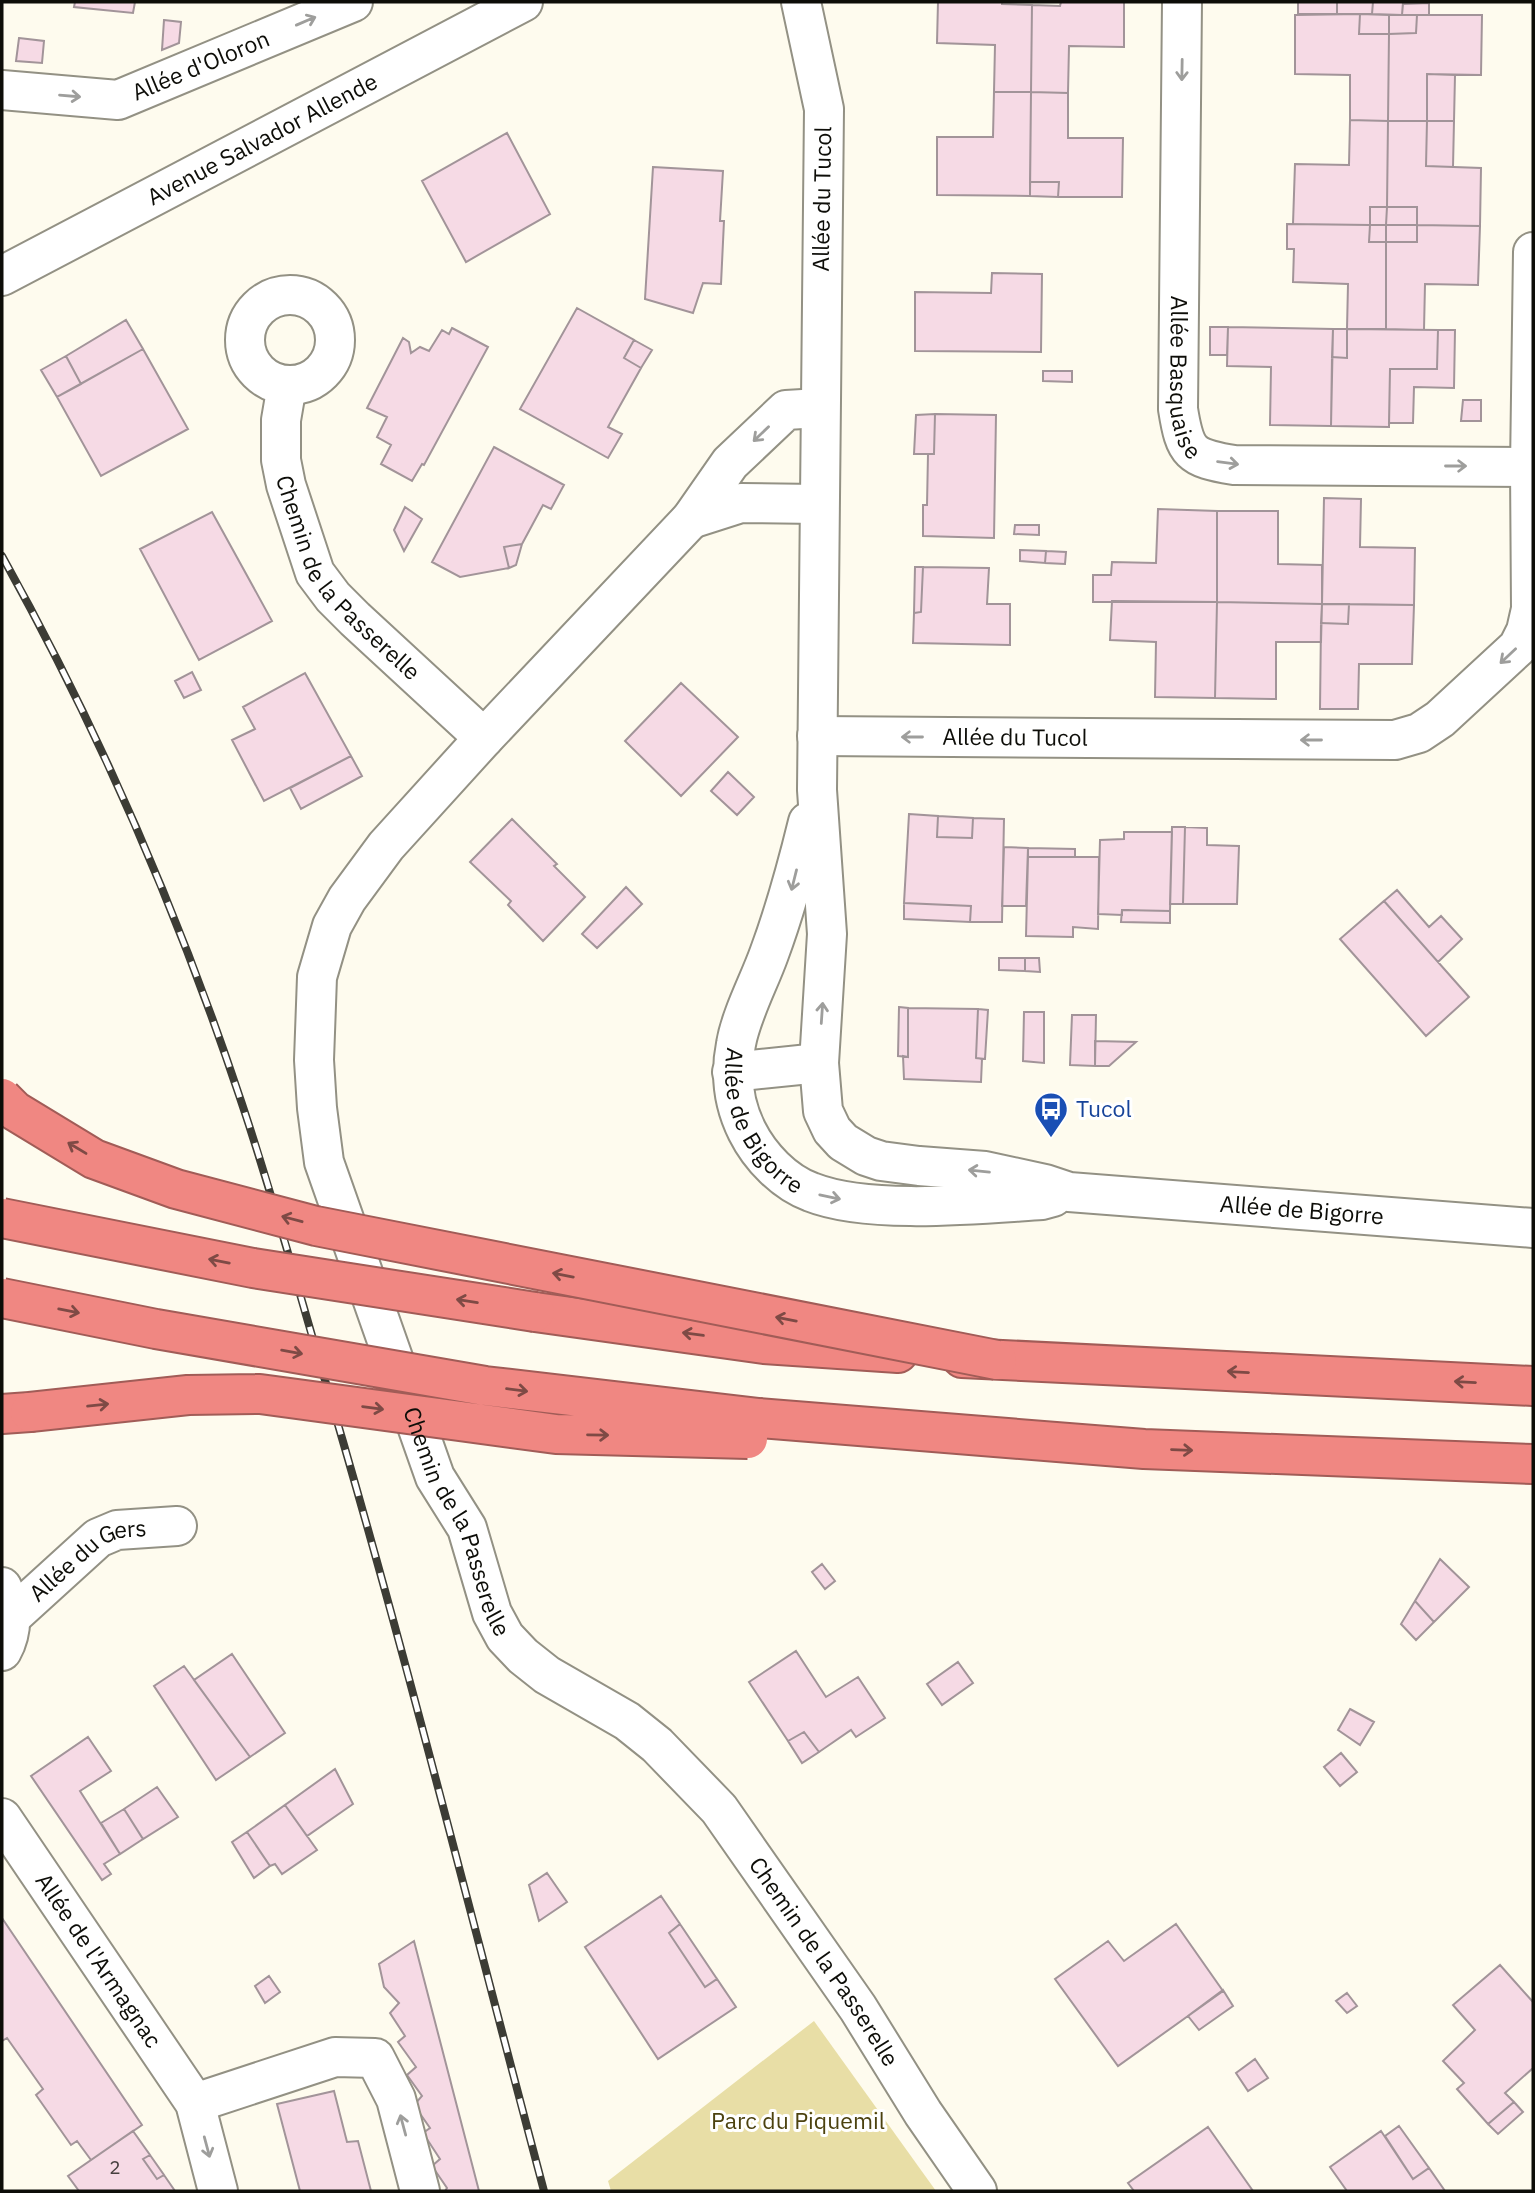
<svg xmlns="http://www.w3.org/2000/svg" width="1535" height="2193" font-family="'IBM Plex Sans',sans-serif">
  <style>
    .green { fill: #e8dea6 }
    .building { fill: #f6dae5; stroke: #a29499; stroke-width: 2 }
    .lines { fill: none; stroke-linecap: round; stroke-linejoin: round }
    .minor-casing { stroke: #939184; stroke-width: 42 }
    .highway-casing { stroke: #a15c57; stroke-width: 42 }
    .minor { stroke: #fff; stroke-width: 38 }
    .highway { stroke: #f08782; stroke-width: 38 }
    .rail-casing { stroke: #3c3c35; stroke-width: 8 }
    .rail { stroke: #fff; stroke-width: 5; stroke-dasharray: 16; stroke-linecap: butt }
    .highway-bridge-casing { stroke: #a15c57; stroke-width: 42; stroke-linecap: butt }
    .highway-bridge { stroke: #f08782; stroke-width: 38 }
    .oneway { stroke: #9e9e9c }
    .oneway2 { stroke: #7e4a45 }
    .labels { text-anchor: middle; stroke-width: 6; stroke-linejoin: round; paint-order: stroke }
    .number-label { font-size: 19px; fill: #47403f }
    .street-label { font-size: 23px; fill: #0d0d08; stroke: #fff }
    .transit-label { font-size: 23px; fill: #164399; stroke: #fff; text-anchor: start }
    .park-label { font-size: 23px; fill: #4c420f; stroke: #fff }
  </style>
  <rect width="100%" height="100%" fill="#fefbee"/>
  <path class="green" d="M 814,2021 L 936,2191 L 611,2191 L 608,2181 Z"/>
  <path class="building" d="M 75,2 L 135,2 L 133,13 L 74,7 Z
    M 938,2 L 1002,2 L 1002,4 L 1032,5 L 1031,92 L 994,92 L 995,45 L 937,43 Z
    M 1061,2 L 1124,2 L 1124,47 L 1069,46 L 1068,93 L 1031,92 L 1032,5 L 1060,6 Z
    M 1298,2 L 1337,2 L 1337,14 L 1298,14 Z
    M 1337,2 L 1373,2 L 1372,14 L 1337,14 Z
    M 1373,2 L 1403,2 L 1402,15 L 1372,14 Z
    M 1429,3 L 1429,15 L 1402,15 L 1403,4 Z
    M 1360,14 L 1389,15 L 1389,34 L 1359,34 Z
    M 1360,14 L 1359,34 L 1389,34 L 1388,121 L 1350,120 L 1350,75 L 1295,74 L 1295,15 Z
    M 1389,15 L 1417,15 L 1416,33 L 1389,34 Z
    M 1417,15 L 1482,15 L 1481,75 L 1427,74 L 1427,121 L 1388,121 L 1389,34 L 1416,33 Z
    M 164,20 L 181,22 L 179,43 L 162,50 Z
    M 19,38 L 44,41 L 42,63 L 16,61 Z
    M 1427,74 L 1455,75 L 1454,121 L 1427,121 Z
    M 994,92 L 1031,92 L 1030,196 L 937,195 L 937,137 L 993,137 Z
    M 1031,92 L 1068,93 L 1068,138 L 1123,138 L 1122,197 L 1058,197 L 1059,182 L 1030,182 Z
    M 1350,120 L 1388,121 L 1387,207 L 1370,207 L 1370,225 L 1293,224 L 1295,164 L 1349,165 Z
    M 1388,121 L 1427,121 L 1426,166 L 1481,168 L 1480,226 L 1417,225 L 1417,207 L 1387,207 Z
    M 1427,121 L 1454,121 L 1453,167 L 1426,166 Z
    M 507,133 L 550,214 L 466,262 L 422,181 Z
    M 653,167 L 723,171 L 720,221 L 724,221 L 721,284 L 703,283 L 693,313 L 645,299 Z
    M 1030,182 L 1059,182 L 1058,197 L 1030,196 Z
    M 1370,207 L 1387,207 L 1386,225 L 1370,225 Z
    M 1387,207 L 1417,207 L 1417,225 L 1386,225 Z
    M 1287,224 L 1370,225 L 1369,242 L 1386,242 L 1386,329 L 1347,329 L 1348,284 L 1293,282 L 1294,249 L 1287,249 Z
    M 1370,225 L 1386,225 L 1386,242 L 1369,242 Z
    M 1386,225 L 1417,225 L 1417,242 L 1386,242 Z
    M 1417,225 L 1480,226 L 1478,285 L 1425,284 L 1424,330 L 1386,329 L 1386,242 L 1417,242 Z
    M 992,273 L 1042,274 L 1041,352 L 915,351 L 915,292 L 991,293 Z
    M 577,308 L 634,340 L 624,358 L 641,368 L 608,427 L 622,434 L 608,458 L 520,409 Z
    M 126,320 L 143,349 L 81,384 L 66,356 Z
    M 1210,327 L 1228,327 L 1227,355 L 1210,355 Z
    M 1228,327 L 1333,329 L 1331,426 L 1270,425 L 1271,367 L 1227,366 Z
    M 452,328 L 488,347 L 424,465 L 422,464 L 412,481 L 381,464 L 391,445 L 377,437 L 387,417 L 367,408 L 403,338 L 409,342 L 411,353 L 420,347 L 429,351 L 442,330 L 449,334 Z
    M 1333,329 L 1347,329 L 1347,358 L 1332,357 Z
    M 1347,329 L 1438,330 L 1437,369 L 1390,369 L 1389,427 L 1331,426 L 1332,357 L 1347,358 Z
    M 1438,330 L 1455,330 L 1454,388 L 1414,387 L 1413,423 L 1389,423 L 1390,369 L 1437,369 Z
    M 634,340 L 652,350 L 641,368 L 624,358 Z
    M 143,349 L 188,429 L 101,476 L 57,397 Z
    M 66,356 L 81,384 L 57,397 L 41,370 Z
    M 1043,371 L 1072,371 L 1072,382 L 1043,381 Z
    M 1463,400 L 1481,400 L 1481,421 L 1461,421 Z
    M 935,414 L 996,415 L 994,538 L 923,536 L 923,505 L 927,505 L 928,454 L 934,454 Z
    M 935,414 L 934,454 L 914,454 L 916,415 Z
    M 494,447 L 564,485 L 551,509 L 543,505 L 522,544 L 504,547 L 509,568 L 460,577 L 432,562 Z
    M 1324,498 L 1361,499 L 1360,547 L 1415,548 L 1414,605 L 1322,604 Z
    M 405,507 L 422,519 L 404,551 L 394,530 Z
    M 1158,509 L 1217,511 L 1217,602 L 1093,602 L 1093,575 L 1111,575 L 1112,562 L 1156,563 Z
    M 1217,511 L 1278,511 L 1278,564 L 1322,565 L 1322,604 L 1217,602 Z
    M 212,512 L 272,621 L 199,660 L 140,549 Z
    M 1015,525 L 1039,525 L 1039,535 L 1014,534 Z
    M 522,544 L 516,565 L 509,568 L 504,547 Z
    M 1020,550 L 1046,551 L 1045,563 L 1020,561 Z
    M 1046,551 L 1066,552 L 1065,564 L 1045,563 Z
    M 915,567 L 923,567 L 921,612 L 914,613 Z
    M 923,567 L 989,568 L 987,604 L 1010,604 L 1010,645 L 913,643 L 914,613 L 921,612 Z
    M 1112,601 L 1217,602 L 1215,698 L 1155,697 L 1156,642 L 1110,640 Z
    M 1217,602 L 1322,604 L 1321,642 L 1276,642 L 1276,699 L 1215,698 Z
    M 1322,604 L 1349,604 L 1348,624 L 1321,623 Z
    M 1349,604 L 1414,605 L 1412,664 L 1359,664 L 1358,709 L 1320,709 L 1321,623 L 1348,624 Z
    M 192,672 L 201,690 L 184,698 L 175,681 Z
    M 305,673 L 351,756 L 264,801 L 232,740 L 255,729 L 243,707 Z
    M 681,683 L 738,737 L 681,796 L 625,741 Z
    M 351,756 L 362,776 L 301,809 L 290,788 Z
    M 728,772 L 754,797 L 737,815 L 711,791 Z
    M 909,814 L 938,816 L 937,837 L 972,838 L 973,818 L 1004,819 L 1002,922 L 970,922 L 971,906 L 904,903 Z
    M 938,816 L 973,818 L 972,838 L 937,837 Z
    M 512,819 L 557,864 L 554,866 L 585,897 L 543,941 L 508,905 L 511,901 L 470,862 Z
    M 1172,827 L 1185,827 L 1183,904 L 1170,904 Z
    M 1185,827 L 1207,828 L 1207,845 L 1239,846 L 1237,904 L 1183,904 Z
    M 1124,832 L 1172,832 L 1170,911 L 1122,910 L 1122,915 L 1098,914 L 1100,840 L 1124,839 Z
    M 1004,847 L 1028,848 L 1026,906 L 1002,906 Z
    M 1028,848 L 1075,849 L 1075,857 L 1028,857 Z
    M 1028,857 L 1099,857 L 1098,929 L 1073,927 L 1073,937 L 1026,936 Z
    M 626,887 L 642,904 L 597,948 L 582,934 Z
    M 1397,890 L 1429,927 L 1441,916 L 1462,939 L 1438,962 L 1384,901 Z
    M 1384,901 L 1469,997 L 1426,1036 L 1340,939 Z
    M 904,903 L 971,906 L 970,922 L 904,919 Z
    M 1122,910 L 1170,911 L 1170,923 L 1121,922 Z
    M 999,958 L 1025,958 L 1025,971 L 999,970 Z
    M 1025,958 L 1039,958 L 1040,972 L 1025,971 Z
    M 899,1007 L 908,1008 L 908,1057 L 898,1056 Z
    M 908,1008 L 978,1009 L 976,1058 L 982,1059 L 981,1082 L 904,1079 L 903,1056 L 908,1057 Z
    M 978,1009 L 988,1010 L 985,1059 L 976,1058 Z
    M 1024,1012 L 1044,1012 L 1044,1063 L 1023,1061 Z
    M 1072,1015 L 1096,1015 L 1095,1066 L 1070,1065 Z
    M 1095,1041 L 1136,1042 L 1109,1066 L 1095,1066 Z
    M 1440,1559 L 1469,1587 L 1434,1622 L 1415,1601 Z
    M 822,1564 L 835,1581 L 825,1589 L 812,1572 Z
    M 1415,1601 L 1434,1622 L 1416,1640 L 1401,1624 Z
    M 796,1651 L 826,1697 L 858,1677 L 885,1718 L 856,1737 L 851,1730 L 819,1752 L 804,1732 L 788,1741 L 749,1682 Z
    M 232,1654 L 285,1733 L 250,1757 L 194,1680 Z
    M 958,1662 L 973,1683 L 942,1705 L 927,1684 Z
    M 184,1666 L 250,1757 L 216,1780 L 154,1686 Z
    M 1350,1709 L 1374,1722 L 1360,1745 L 1338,1730 Z
    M 804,1732 L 819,1752 L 802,1763 L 788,1741 Z
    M 88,1737 L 111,1771 L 80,1791 L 120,1854 L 104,1864 L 111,1874 L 102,1880 L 31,1776 Z
    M 1341,1753 L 1357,1772 L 1340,1786 L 1324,1767 Z
    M 335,1769 L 353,1804 L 307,1836 L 285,1805 Z
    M 157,1787 L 178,1817 L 143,1839 L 124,1809 Z
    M 285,1805 L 317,1850 L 282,1874 L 275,1864 L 270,1866 L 247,1832 Z
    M 124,1809 L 143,1839 L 120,1854 L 101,1823 Z
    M 247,1832 L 270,1866 L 254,1878 L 232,1842 Z
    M 547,1873 L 567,1902 L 539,1921 L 529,1885 Z
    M 661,1896 L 680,1924 L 669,1933 L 705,1987 L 717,1979 L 736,2007 L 658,2059 L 585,1947 Z
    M 2,1918 L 142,2125 L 91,2160 L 77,2141 L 71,2145 L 36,2095 L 43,2089 L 7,2038 L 2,2041 Z
    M 680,1924 L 717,1979 L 705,1987 L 669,1933 Z
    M 1176,1924 L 1223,1991 L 1118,2066 L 1055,1979 L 1108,1941 L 1124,1961 Z
    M 414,1941 L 479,2191 L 445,2191 L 447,2188 L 432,2166 L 440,2159 L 423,2133 L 430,2128 L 414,2105 L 422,2096 L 407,2075 L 416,2067 L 398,2042 L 405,2036 L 390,2013 L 399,2003 L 384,1987 L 379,1964 Z
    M 1500,1965 L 1533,2002 L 1533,2068 L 1505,2093 L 1514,2102 L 1488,2124 L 1457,2089 L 1464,2083 L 1443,2061 L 1475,2030 L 1453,2005 Z
    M 269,1976 L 280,1992 L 265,2003 L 255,1986 Z
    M 1223,1990 L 1233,2006 L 1199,2030 L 1188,2016 Z
    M 1347,1993 L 1357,2006 L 1347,2013 L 1336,2001 Z
    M 1255,2059 L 1268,2078 L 1248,2091 L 1236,2073 Z
    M 334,2091 L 347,2142 L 358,2141 L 371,2191 L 300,2191 L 277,2104 Z
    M 1514,2102 L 1523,2112 L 1498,2134 L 1488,2124 Z
    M 1399,2126 L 1429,2168 L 1413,2179 L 1385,2136 Z
    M 1208,2127 L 1253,2191 L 1134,2191 L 1128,2183 Z
    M 133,2131 L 150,2155 L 143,2159 L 157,2179 L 164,2175 L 175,2191 L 79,2191 L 68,2176 Z
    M 1381,2131 L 1413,2179 L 1429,2168 L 1445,2191 L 1347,2191 L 1330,2167 Z
    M 150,2155 L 164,2175 L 157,2179 L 143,2159 Z"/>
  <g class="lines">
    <g class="minor-casing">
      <g id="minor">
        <path id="s1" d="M 801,2 L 824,109 L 817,790 L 827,934 L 819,1063 L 823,1111 L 832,1130 L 843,1142 L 866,1156 L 881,1161 L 919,1166 L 985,1171 L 1045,1184 L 1069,1192 L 1533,1228"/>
        <path id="s2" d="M 1182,2 L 1178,409 C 1185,453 1190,458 1234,465 L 1530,467"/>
        <path id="s3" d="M 2,90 L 118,100 L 353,2"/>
        <path id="s4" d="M 2,276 L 523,2"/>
        <circle cx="290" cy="340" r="45"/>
        <path id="s5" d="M 287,385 L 281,420 L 281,460 L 286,485 L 315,573 L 333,597 L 355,619 L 484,738"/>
        <path id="s6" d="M 820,408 L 786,410 L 730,463 L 691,519 L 484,738 L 386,846 L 347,899 L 332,926 L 317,977 L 314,1060 L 317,1108 L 324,1162 L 435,1477 L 467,1528 L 492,1613 L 505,1637 L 523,1656 L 547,1675 L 627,1721 L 657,1745 L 719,1809 L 858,2008 L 923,2113 L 977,2191"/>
        <path d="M 691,519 L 741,503 L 818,504"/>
        <path id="s7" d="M 817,736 L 1395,740 L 1419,733 L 1440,719 L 1518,647 L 1526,631 L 1531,609 L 1530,467 L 1533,252"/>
        <path id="s8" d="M 808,822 C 797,867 785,911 769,954 C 759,982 741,1015 736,1044 C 730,1074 733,1103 747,1131 C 760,1157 784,1182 811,1192 C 869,1215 979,1204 1042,1200 L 1053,1197"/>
        <path d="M 732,1072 L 819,1063"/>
        <path d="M 2,1587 C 13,1608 13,1631 2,1651"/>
        <path id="s9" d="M 10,1618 L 98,1538 L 117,1530 L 177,1526"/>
        <path id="s10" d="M 2,1818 L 195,2103 L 218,2191"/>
        <path d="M 195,2103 L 335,2057 L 375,2058 L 396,2099 L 420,2191"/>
      </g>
    </g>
    <g class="highway-casing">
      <path id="highway" d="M 535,1312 L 764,1344 L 898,1353
        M 962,1358 L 1533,1386
        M 2,1414 L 30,1412"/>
    </g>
    <use href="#minor" class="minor"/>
    <use href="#highway" class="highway"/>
    <g class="rail-casing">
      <path id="rail" d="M 2,556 C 97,727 177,910 239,1095 C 270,1186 295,1278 322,1370 C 403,1642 471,1917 544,2191"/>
    </g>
    <use href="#rail" class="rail"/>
    <g class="highway-bridge-casing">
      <path id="highway-bridge" d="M 2,1098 L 15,1111 L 94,1159 L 176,1189 L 316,1226 L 997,1360
        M 2,1218 L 253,1268 L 535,1312
        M 2,1298 L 156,1329 L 485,1386 L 759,1418 L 1144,1449 L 1533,1464
        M 30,1412 L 188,1395 L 260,1394 L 556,1434 L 748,1439"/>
    </g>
    <use href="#highway-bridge" class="highway-bridge"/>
  </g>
  <defs><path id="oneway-shaft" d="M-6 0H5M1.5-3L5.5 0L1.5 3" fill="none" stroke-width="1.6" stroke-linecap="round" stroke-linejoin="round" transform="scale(1.75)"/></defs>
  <g class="oneway">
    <use href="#oneway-shaft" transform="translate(306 21) rotate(-23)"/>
    <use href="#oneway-shaft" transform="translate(1182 70) rotate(91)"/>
    <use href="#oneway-shaft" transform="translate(70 96) rotate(5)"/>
    <use href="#oneway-shaft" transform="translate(761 434) rotate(136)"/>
    <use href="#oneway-shaft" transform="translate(1228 463) rotate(7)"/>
    <use href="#oneway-shaft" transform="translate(1456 466)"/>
    <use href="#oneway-shaft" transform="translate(1508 656) rotate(137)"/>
    <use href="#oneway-shaft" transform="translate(912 737) rotate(-180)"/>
    <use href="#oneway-shaft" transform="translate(1311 740) rotate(-180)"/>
    <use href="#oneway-shaft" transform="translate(794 880) rotate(104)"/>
    <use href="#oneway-shaft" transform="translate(822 1013) rotate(-86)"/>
    <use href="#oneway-shaft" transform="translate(979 1171) rotate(-174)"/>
    <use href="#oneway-shaft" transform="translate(830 1197) rotate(12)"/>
    <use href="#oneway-shaft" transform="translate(403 2125) rotate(-105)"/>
    <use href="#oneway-shaft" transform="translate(207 2147) rotate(75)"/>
  </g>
  <g class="oneway2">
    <use href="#oneway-shaft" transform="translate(77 1148) rotate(-149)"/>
    <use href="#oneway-shaft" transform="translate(292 1219) rotate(-165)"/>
    <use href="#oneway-shaft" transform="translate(219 1261) rotate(-169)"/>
    <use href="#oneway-shaft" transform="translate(563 1275) rotate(-169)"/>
    <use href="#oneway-shaft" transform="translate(467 1301) rotate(-171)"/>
    <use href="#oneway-shaft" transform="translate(69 1311) rotate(11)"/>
    <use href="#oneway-shaft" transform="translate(786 1319) rotate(-169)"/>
    <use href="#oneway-shaft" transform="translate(693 1334) rotate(-172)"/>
    <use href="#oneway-shaft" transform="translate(292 1352) rotate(10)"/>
    <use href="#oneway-shaft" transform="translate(1238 1372) rotate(-177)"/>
    <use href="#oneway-shaft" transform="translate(1465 1382) rotate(-177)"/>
    <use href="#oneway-shaft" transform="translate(517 1390) rotate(7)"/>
    <use href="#oneway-shaft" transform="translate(98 1405) rotate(-6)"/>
    <use href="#oneway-shaft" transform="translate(373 1408) rotate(8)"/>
    <use href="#oneway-shaft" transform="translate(598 1435) rotate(1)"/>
    <use href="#oneway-shaft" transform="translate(1182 1450) rotate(2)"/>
  </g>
  <defs>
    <g id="bus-pin" transform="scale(1.75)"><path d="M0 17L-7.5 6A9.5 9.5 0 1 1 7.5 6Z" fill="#1a4fb4" stroke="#fff"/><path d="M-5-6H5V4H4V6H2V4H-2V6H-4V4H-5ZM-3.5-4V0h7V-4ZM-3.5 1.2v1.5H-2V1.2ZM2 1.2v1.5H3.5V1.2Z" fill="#fff"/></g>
  </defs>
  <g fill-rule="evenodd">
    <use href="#bus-pin" x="1051" y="1109"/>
  </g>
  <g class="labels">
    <g class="number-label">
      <text x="115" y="2174">2</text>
    </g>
    <g class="street-label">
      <text dy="8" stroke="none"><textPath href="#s3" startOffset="206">Allée d'Oloron</textPath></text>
      <text dy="8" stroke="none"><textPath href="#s4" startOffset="294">Avenue Salvador Allende</textPath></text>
      <text transform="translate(822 199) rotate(-89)" y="8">Allée du Tucol</text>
      <text dy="8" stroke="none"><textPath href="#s2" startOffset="376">Allée Basquaise</textPath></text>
      <text dy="8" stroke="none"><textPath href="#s5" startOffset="215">Chemin de la Passerelle</textPath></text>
      <text dy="8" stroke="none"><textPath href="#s7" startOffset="198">Allée du Tucol</textPath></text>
      <text dy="8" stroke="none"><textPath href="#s8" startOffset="320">Allée de Bigorre</textPath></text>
      <text dy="8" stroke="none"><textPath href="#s1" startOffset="1617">Allée de Bigorre</textPath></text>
      <text dy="8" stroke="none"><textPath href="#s6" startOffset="1346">Chemin de la Passerelle</textPath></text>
      <text dy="8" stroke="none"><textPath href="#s9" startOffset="100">Allée du Gers</textPath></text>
      <text dy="8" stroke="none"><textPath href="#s10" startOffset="172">Allée de l'Armagnac</textPath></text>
      <text dy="8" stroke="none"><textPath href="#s6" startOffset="1934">Chemin de la Passerelle</textPath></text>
    </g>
    <g class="transit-label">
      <text x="1076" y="1117">Tucol</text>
    </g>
    <g class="park-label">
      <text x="798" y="2129">Parc du Piquemil</text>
    </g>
  </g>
  <rect width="1535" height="2193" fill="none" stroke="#0d0d08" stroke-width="7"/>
</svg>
